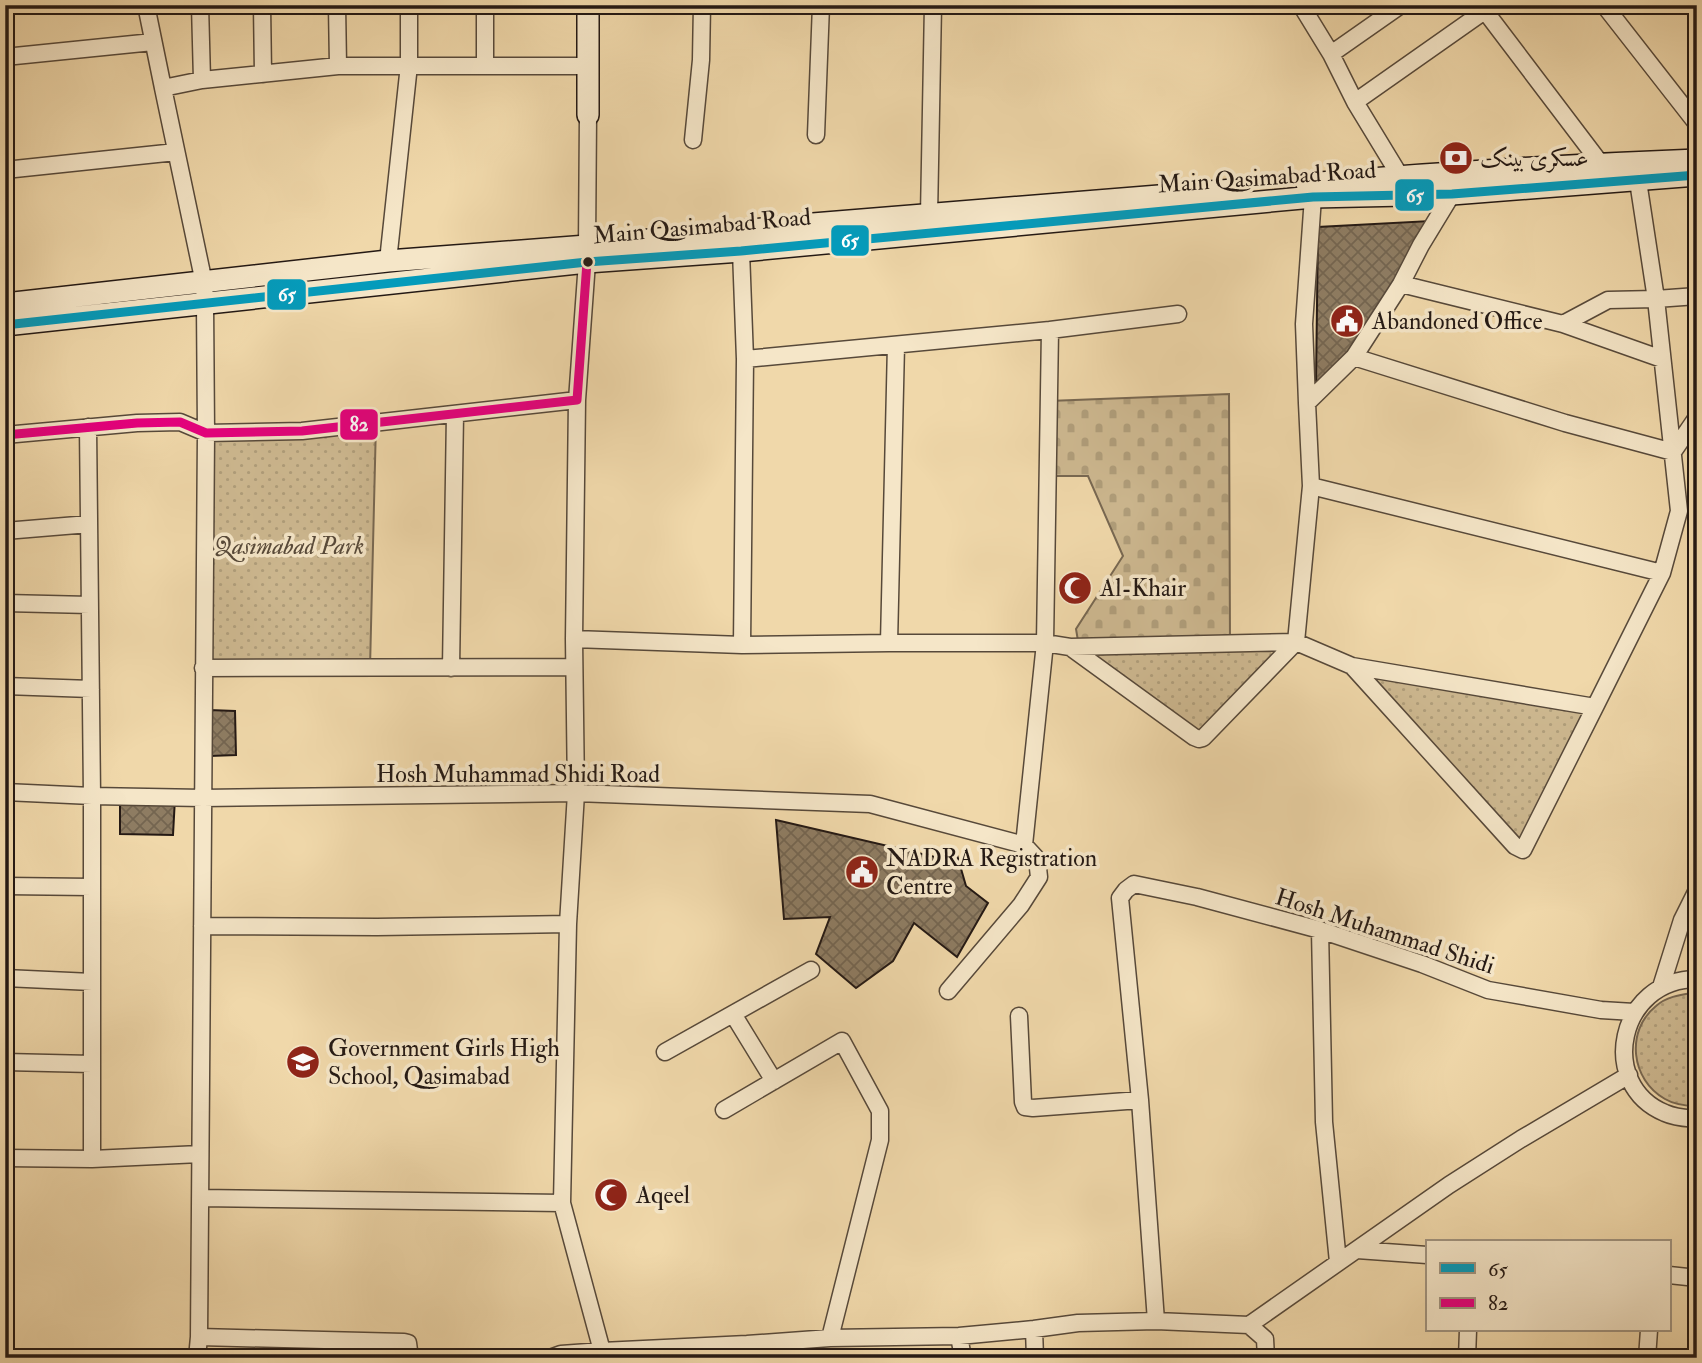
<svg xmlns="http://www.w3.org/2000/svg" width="1702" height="1363" font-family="'IM FELL Double Pica',Amiri,serif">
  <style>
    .green { fill: url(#green-dots); stroke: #786852; stroke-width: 2 }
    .cemetery { fill: url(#cemetery-stones); stroke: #786852; stroke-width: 2 }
    .building { fill: url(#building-cross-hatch); stroke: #241914; stroke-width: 2 }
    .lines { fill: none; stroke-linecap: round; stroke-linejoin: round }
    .street-casing { stroke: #57493a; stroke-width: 19 }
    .secondary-casing { stroke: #241914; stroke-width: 24 }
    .street { stroke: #f5e6c8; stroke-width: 16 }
    .secondary { stroke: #f5e6c8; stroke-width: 21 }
    .bus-1-casing { stroke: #f5e6c8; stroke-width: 14 }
    .bus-2-casing { stroke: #f5e6c8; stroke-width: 14 }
    .bus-1 { stroke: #049bbb; stroke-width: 9 }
    .bus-2 { stroke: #e5007d; stroke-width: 9 }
    .bus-dot { fill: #241914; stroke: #f5e6c8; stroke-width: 2.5 }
    .labels { text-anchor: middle; stroke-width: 7; stroke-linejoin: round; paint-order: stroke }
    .poi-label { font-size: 24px; fill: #241914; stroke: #f5e6c8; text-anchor: start }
    .street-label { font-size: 24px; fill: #241914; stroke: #f5e6c8 }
    .park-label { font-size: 24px; font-style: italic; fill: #574939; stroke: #f5e6c8 }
    .line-badge { stroke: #f5e6c8; stroke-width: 2.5 }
    .badge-label { font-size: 19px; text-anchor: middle; font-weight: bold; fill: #fff }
  </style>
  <defs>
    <pattern id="green-dots" width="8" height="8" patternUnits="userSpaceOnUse" patternTransform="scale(1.75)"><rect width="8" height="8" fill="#cdb890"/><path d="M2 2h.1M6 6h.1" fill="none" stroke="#b09e7b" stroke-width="1.8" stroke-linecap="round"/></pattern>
    <pattern id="cemetery-stones" width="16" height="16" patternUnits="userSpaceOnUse" patternTransform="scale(1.75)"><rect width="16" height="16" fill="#cdb890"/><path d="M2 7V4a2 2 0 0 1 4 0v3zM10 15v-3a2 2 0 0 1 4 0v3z" fill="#b09e7b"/></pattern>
    <pattern id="building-cross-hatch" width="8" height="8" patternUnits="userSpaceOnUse" patternTransform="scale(1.75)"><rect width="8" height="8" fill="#8e7c62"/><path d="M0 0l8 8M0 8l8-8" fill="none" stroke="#746550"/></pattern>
  </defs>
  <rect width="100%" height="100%" fill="#f0d8aa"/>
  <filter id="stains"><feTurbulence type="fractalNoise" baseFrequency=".00286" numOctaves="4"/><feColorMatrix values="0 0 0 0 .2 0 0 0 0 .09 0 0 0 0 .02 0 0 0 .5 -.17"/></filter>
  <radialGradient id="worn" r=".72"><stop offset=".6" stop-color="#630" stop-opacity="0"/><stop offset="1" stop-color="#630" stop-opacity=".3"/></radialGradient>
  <path class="green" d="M 376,423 L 370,668 L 203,668 L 206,433 Z
    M 1296,642 L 1203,738 L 1070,647 Z
    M 1352,666 L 1595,707 L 1523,850 Z
    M 1692,993 L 1697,993 L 1697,1106 C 1686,1106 1675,1105 1665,1099 C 1631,1080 1625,1031 1656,1006 C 1666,997 1679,995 1692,993 Z"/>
  <path class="cemetery" d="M 1229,394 L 1230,643 L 1079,647 L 1076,629 L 1123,556 L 1088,476 L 1047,476 L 1049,401 Z"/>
  <path class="building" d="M 1430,221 L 1354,357 L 1316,383 L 1318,227 Z
    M 209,710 L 235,711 L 236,755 L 210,756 Z
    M 175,798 L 173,835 L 120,834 L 120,799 Z
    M 776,820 L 948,860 L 957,855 L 966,886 L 988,903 L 957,957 L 914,923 L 893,961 L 856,988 L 816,954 L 830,917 L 784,919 Z"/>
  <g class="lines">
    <g class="street-casing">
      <path id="street" d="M 146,5 L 163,88
        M 200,5 L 202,80
        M 262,5 L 263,74
        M 337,5 L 338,66
        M 1301,5 L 1331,54 L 1355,102
        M 1604,5 L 1697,124
        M 1485,11 L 1601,164
        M 1331,54 L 1401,5
        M 5,57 L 153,42
        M 485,66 L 485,5
        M 816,135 L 821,5
        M 693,140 L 701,60 L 702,5
        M 5,170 L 176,152
        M 1402,184 L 1400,176 L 1355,102 L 1493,5
        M 1452,194 L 1421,245 L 1401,284 L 1563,324 L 1608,300 L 1656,299 L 1697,296
        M 929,215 L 933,5
        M 587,246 L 588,115
        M 741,251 L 745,359
        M 388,261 L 409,65 L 409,5
        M 1401,284 L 1354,357 L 1565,423 L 1673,452 L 1697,417
        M 1563,324 L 1662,359
        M 1050,330 L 1178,314
        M 1354,357 L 1307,403 L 1311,486 L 1662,573
        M 1307,403 L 1304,324 L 1313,197 L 1311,186
        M 88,427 L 92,796 L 92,1159
        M 5,435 L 137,423 L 180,422 L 206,433 L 302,431 L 577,400 L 587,262
        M 5,531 L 89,524
        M 5,603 L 90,605
        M 574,639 L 742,645 L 745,359 L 1050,330 L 1045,643 L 1024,845 L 1037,859 L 1039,877 L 1021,905 L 948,991
        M 889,643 L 896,345
        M 742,645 L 889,643 L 1045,643 L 1070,647 L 1296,642 L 1352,666 L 1595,707 L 1662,573 L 1679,511 L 1656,299 L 1638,181
        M 1070,647 L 1194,737 L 1199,739 L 1203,738 L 1296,642 L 1311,486
        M 1352,666 L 1515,846 L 1523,850 L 1595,707
        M 203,668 L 574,667
        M 451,668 L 455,414
        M 5,686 L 91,689
        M 5,792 L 92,796 L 203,798 L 576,793 L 870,804 L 1024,845
        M 5,886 L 92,887
        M 202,926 L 377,927 L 568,924 L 576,793 L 574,639 L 577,400
        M 1320,930 L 1324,1122 L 1338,1262
        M 5,978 L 92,982
        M 1697,979 C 1618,979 1597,1085 1665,1113 C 1676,1118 1686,1118 1697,1119
        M 1661,987 L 1682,920 L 1697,890
        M 733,1014 L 774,1081
        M 1019,1016 L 1023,1102 L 1025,1107 L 1033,1108 L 1140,1100
        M 665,1052 L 811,970
        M 5,1062 L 92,1064
        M 724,1110 L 842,1041 L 880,1111 L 880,1140 L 830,1338
        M 5,1158 L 92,1159 L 200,1154
        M 200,1198 L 562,1203 L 602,1351
        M 562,1203 L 568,924
        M 1357,1250 L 1427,1255
        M 1669,1275 L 1697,1278
        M 1156,1321 L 1140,1100 L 1120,898 L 1126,890 L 1134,884 L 1197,897 L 1320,930 L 1422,964 L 1488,990 L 1601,1010 L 1634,1012
        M 1249,1325 L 1265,1339 L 1266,1358
        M 1034,1329 L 1035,1358
        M 959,1336 L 963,1358
        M 199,1337 L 404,1342 L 408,1343 L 410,1358
        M 197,1358 L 199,1337 L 206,433 L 205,304 L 204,283 L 163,88 L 202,80 L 338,66 L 588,66
        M 550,1358 L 561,1354 L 602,1351 L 747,1344 L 830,1338 L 959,1336 L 1034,1329 L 1078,1323 L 1156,1321 L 1249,1325 L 1449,1185 L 1521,1139 L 1629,1075
        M 1467,1358 L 1468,1330
        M 1647,1358 L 1649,1330"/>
    </g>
    <g class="secondary-casing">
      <path id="secondary" d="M 588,5 L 588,115
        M 1307,184 C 1437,173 1567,165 1697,160
        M 5,304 L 388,261 L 587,246 L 813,224 L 1233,190
        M 5,325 L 587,262 L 741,251 L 1313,197 L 1452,194 L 1697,175"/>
    </g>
    <use href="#street" class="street"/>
    <use href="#secondary" class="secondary"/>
    <g class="bus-1-casing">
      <path id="bus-1" d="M 5,325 L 587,262 L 741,251 L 1313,197 L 1452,194 L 1697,175"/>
    </g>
    <g class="bus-2-casing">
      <path id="bus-2" d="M 5,435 L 137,423 L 180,422 L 206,433 L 302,431 L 577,400 L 587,262"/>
    </g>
    <use href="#bus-1" class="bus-1"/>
    <use href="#bus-2" class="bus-2"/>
  </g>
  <defs>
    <g id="bank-disc" transform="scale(1.75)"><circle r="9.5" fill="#8f2418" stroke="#f5e6c8"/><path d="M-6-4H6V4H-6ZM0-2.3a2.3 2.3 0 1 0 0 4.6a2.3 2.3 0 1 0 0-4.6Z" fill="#fff"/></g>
    <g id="civic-disc" transform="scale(1.75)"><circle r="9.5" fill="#8f2418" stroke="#f5e6c8"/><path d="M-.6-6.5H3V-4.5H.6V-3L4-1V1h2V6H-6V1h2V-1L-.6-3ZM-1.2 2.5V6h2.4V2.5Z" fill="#fff"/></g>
    <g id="mosque-disc" transform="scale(1.75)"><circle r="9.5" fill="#8f2418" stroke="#f5e6c8"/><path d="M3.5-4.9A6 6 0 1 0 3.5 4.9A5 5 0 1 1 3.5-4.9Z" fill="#fff"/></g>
    <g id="school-disc" transform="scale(1.75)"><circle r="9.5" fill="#8f2418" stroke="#f5e6c8"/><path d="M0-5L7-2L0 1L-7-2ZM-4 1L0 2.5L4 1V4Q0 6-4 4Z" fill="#fff"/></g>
  </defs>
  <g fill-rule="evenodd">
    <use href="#bank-disc" x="1456" y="158"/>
    <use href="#civic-disc" x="1347" y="321"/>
    <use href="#mosque-disc" x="1075" y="588"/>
    <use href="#civic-disc" x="862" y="872"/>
    <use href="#school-disc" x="303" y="1062"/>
    <use href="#mosque-disc" x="611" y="1195"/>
  </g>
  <circle class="bus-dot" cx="588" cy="262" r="6"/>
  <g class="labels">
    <g class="poi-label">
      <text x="1480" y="166">عسکری بینک</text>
      <text x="1372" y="329">Abandoned Office</text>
      <text x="1100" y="596">Al-Khair</text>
      <text x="886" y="866">NADRA Registration<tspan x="886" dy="28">Centre</tspan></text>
      <text x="328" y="1056">Government Girls High<tspan x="328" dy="28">School, Qasimabad</tspan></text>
      <text x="636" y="1203">Aqeel</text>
    </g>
    <g class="street-label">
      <text transform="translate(1267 177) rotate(-4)" y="8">Main Qasimabad Road</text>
      <text transform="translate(702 226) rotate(-5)" y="8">Main Qasimabad Road</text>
      <text x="518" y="782">Hosh Muhammad Shidi Road</text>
      <text transform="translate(1385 931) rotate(18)" y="8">Hosh Muhammad Shidi</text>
    </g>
    <g class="park-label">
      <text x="289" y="554">Qasimabad Park</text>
    </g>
  </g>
  <g class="line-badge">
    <rect x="1394" y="178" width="41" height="34" rx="7" fill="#049bbb"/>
    <rect x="830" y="224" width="40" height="33" rx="7" fill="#049bbb"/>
    <rect x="266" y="278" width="41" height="33" rx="7" fill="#049bbb"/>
    <rect x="339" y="408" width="40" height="33" rx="7" fill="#e5007d"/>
  </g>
  <g class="badge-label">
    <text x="1415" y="202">65</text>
    <text x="850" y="247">65</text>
    <text x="287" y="301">65</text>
    <text x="359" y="431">82</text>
  </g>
  <rect width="1702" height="1363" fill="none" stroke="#f0d8aa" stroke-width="28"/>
  <rect x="7" y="7" width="1688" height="1349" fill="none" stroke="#241914" stroke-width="3.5"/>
  <rect x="14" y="14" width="1674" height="1335" fill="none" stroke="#241914" stroke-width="2"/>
  <rect x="1426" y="1240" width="245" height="91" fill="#f5e6c8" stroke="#a19480" stroke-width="2"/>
  <rect x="1440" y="1263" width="35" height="10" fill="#049bbb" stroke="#a19480" stroke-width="2"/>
  <text x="1488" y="1276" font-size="21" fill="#241914">65</text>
  <rect x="1440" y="1298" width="35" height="10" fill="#e5007d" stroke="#a19480" stroke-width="2"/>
  <text x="1488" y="1310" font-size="21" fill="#241914">82</text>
  <rect width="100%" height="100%" filter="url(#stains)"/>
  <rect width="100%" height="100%" fill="url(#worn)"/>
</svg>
